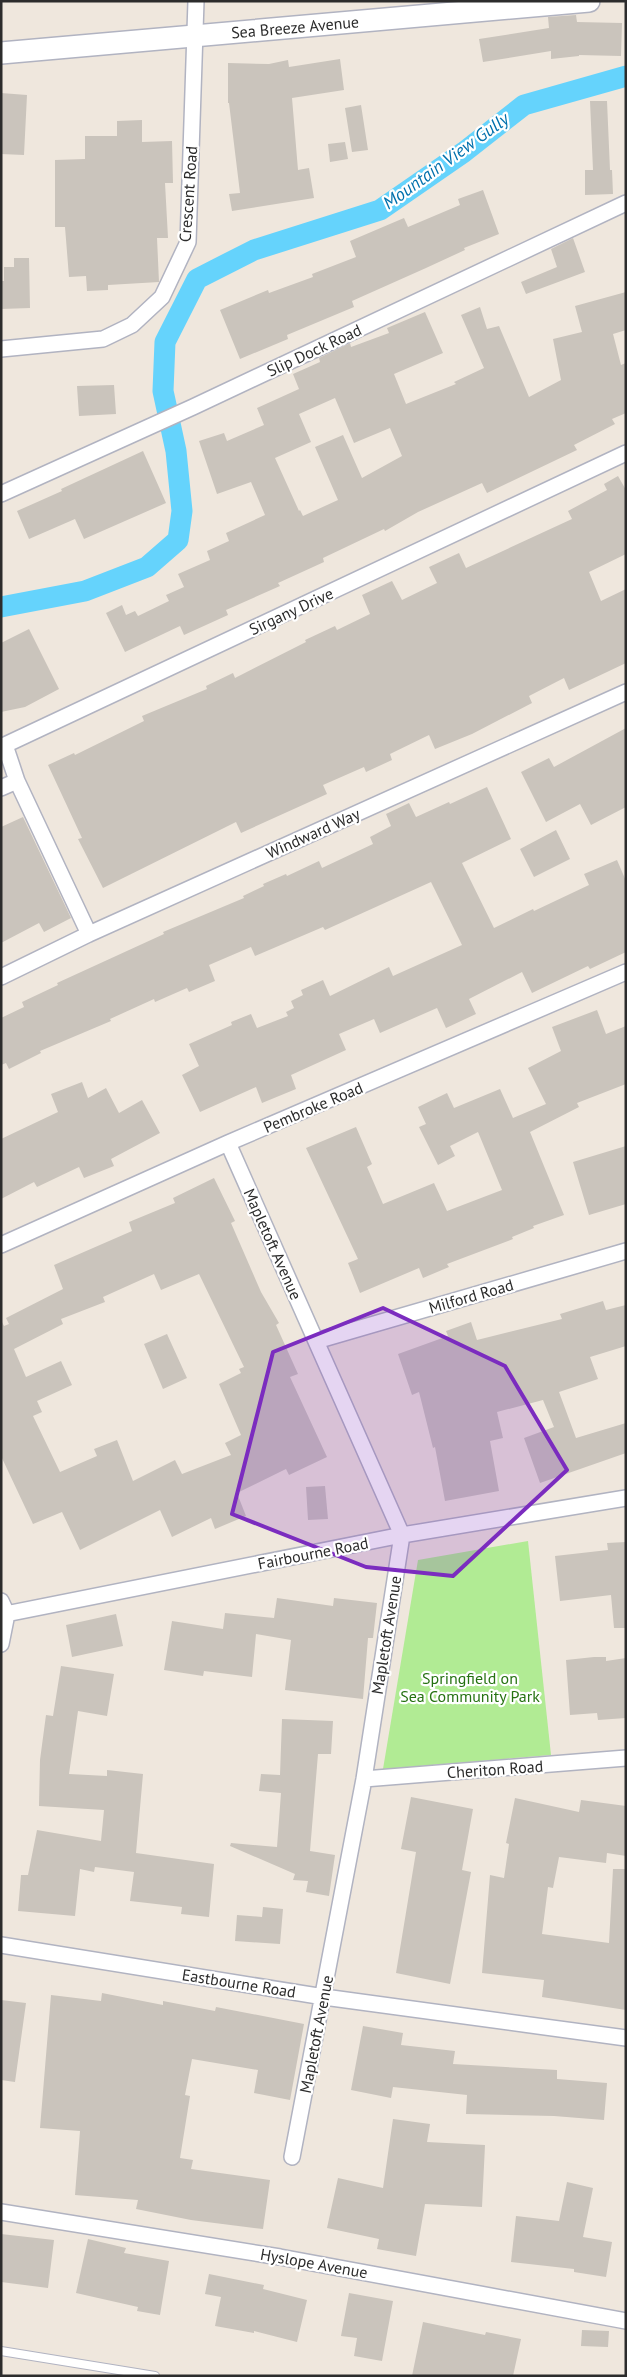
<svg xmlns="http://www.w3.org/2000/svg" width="627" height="2377" font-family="'PT Sans',sans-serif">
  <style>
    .green { fill: #b1eb94 }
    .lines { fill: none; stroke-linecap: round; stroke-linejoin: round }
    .canal { stroke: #65d3fc; stroke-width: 21 }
    .building { fill: #cac4bc; fill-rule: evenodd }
    .lane-casing { stroke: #b1b3c1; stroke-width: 10 }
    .street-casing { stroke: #b1b3c1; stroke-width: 18 }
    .secondary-casing { stroke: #b1b3c1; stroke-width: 24 }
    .lane { stroke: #fff; stroke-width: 8 }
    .street { stroke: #fff; stroke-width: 15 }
    .secondary { stroke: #fff; stroke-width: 21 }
    .marked { fill: #7b2cbf; fill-opacity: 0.2; stroke: #7b2cbf; stroke-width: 4; stroke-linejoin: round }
    .labels { text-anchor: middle; stroke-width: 4.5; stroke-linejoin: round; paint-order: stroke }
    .street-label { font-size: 16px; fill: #2c2c2c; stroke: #fff }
    .park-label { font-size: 16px; fill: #267212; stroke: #fff }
    .water-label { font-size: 18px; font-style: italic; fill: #0070ac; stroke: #fff }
  </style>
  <rect width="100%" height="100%" fill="#efe7dd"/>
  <path class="green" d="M 528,1541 L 551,1755 L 383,1769 L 418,1560 Z"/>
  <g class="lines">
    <path class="canal" d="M 1,607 L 85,591 L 147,567 L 178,540 L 182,511 L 176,451 L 163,391 L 165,342 L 197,279 L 254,250 L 380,210 L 464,152 L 524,105 L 626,76"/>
  </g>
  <path class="building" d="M 576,15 L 577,22 L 622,23 L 621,56 L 579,55 L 579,56 L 551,59 L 551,51 L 483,62 L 479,39 L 549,28 L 548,17 Z
    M 340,59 L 344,90 L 292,98 L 298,170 L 309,168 L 314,198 L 232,211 L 229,194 L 240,193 L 229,103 L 228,103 L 228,63 L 269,64 L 288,60 L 289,67 Z
    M 1,93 L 27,95 L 24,155 L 1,154 Z
    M 590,101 L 607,101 L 610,170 L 612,170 L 613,194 L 585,195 L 585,170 L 593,170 Z
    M 361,105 L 368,150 L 352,152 L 345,108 Z
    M 142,120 L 142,142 L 172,141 L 173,183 L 165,183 L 168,238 L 157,238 L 159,282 L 108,285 L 108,290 L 87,291 L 86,276 L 69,277 L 65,227 L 55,227 L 55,160 L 85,159 L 85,136 L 117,136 L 117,121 Z
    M 345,142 L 348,159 L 330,162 L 328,144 Z
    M 483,190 L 499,234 L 464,248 L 465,250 L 426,268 L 352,301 L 354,307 L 287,335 L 288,339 L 240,359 L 220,310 L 268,290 L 269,293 L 313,277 L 312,274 L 356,257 L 350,241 L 404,218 L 408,227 L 460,205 L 458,199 Z
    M 573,238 L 585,272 L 526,294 L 521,282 L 557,267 L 551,249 Z
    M 14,258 L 29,258 L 30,308 L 1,309 L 1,281 L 4,281 L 4,267 L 14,267 Z
    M 626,292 L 626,330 L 613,334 L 621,365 L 626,363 L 626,413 L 612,419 L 615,424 L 574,445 L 577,450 L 487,493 L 482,483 L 418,512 L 385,531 L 384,529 L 323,558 L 324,562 L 278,583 L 280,586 L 226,610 L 228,615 L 184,635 L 180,626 L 125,652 L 106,613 L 122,605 L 126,615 L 135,611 L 138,616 L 169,601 L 166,595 L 184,587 L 178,574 L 210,560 L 207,551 L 229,541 L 226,533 L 265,515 L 251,482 L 217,494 L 199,441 L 224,433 L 227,441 L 264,425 L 257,408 L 299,389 L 293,374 L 320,362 L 319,358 L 350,343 L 351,347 L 389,333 L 387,328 L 425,312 L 443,353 L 394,374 L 406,404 L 456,384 L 454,382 L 484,368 L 461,315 L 480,307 L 487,329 L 499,326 L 529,397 L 561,380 L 553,339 L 582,332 L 575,306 ZM 335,398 L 354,443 L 390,428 L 402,456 L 362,478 L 343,435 L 315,447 L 338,500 L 303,516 L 300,510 L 299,511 L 275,458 L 311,442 L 299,414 Z
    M 114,385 L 116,414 L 79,416 L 77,386 Z
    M 143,451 L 166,503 L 84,539 L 75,519 L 29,539 L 17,511 L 62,491 L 61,489 Z
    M 618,476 L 626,490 L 626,554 L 589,572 L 601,601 L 626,589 L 626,663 L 569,690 L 564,678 L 529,696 L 532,703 L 472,734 L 435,749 L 429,735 L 390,754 L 392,760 L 366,772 L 364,767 L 323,785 L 327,794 L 241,833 L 236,822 L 103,888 L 78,839 L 82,838 L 48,765 L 74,753 L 75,755 L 144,721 L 142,716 L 207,689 L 206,686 L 233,673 L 235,678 L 306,642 L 305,640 L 335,626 L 337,630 L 370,614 L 362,595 L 392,581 L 402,600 L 437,583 L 429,567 L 459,553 L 466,568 L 572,519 L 568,511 L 607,490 L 604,484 Z
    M 29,629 L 59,689 L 25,707 L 1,712 L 1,643 Z
    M 626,728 L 626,807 L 591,825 L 580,804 L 546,822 L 521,772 L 549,758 L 554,767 Z
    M 487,787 L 511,839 L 462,863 L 494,928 L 533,909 L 534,911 L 589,885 L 584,874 L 617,860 L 626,881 L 626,952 L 590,969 L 588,966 L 532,993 L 522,972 L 469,999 L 476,1014 L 446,1028 L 437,1008 L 380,1033 L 374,1019 L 339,1034 L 346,1050 L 291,1075 L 296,1089 L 262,1103 L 256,1087 L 200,1112 L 182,1075 L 199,1066 L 189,1044 L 232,1025 L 231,1022 L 251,1014 L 257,1028 L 288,1016 L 286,1012 L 294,1008 L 291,1001 L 303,995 L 301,990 L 323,980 L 330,996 L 389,967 L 393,976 L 462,945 L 431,882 L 325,930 L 323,927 L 255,956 L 251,947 L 209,965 L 215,981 L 189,992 L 187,988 L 155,1002 L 154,999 L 110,1019 L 111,1021 L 40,1051 L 41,1053 L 9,1069 L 6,1063 L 1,1065 L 1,1018 L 24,1007 L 22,1002 L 58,985 L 57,983 L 164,934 L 163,932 L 244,898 L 243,896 L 264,886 L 263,884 L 286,874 L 287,876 L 319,861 L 322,868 L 373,844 L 370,837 L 391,826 L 386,814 L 409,803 L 416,817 L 449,802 L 450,804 Z
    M 23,817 L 71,918 L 44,932 L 39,923 L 1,943 L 1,827 Z
    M 556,830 L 570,859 L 534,877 L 520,849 Z
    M 597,1010 L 606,1034 L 626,1026 L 626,1084 L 577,1103 L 579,1107 L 530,1132 L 564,1215 L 533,1226 L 534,1228 L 512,1237 L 513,1239 L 447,1264 L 449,1267 L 423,1278 L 419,1268 L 360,1293 L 348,1263 L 358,1259 L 306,1148 L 356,1127 L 372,1164 L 367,1167 L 383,1204 L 434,1183 L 447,1211 L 502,1190 L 478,1132 L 450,1146 L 455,1156 L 438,1165 L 419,1127 L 426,1124 L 418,1107 L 447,1093 L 454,1108 L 500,1089 L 513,1118 L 546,1104 L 528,1068 L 561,1051 L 552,1027 Z
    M 82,1082 L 88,1098 L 106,1088 L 119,1113 L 142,1100 L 160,1133 L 111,1159 L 114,1166 L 84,1178 L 79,1167 L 37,1187 L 34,1182 L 1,1199 L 1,1139 L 58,1112 L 51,1094 Z
    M 626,1146 L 626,1204 L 589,1215 L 573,1162 Z
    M 214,1178 L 235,1221 L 231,1223 L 261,1292 L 279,1323 L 276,1325 L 298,1374 L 290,1377 L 327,1457 L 289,1475 L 286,1469 L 237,1493 L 246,1516 L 215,1529 L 211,1518 L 172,1537 L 160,1510 L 80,1550 L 62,1512 L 33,1524 L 1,1456 L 1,1320 L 4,1326 L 9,1324 L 6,1318 L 63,1289 L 54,1265 L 132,1231 L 129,1222 L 175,1203 L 173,1198 ZM 154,1274 L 161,1290 L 199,1274 L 244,1367 L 239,1369 L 241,1373 L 219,1384 L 241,1435 L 225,1443 L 231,1455 L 182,1474 L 175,1460 L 133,1481 L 117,1440 L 94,1449 L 97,1456 L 60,1472 L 33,1416 L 42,1412 L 37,1401 L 72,1385 L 61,1361 L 26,1377 L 14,1349 L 63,1324 L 61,1319 L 105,1302 L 103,1297 Z
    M 603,1301 L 606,1310 L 626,1305 L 626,1346 L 590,1357 L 598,1379 L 559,1392 L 576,1438 L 626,1423 L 626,1453 L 540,1483 L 524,1438 L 554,1427 L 543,1400 L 497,1412 L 503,1438 L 490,1441 L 499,1491 L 445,1501 L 435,1447 L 433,1448 L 419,1392 L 412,1395 L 398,1354 L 448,1336 L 446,1331 L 471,1322 L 477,1340 L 562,1319 L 560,1314 Z
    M 167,1334 L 187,1378 L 163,1389 L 144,1344 Z
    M 325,1486 L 328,1519 L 308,1520 L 306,1487 Z
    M 626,1542 L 626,1628 L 614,1628 L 611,1595 L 560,1601 L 555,1556 L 608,1550 L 607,1543 Z
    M 277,1598 L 333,1606 L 334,1598 L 377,1603 L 373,1638 L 368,1638 L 363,1699 L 285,1690 L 291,1640 L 256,1634 L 252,1677 L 204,1671 L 203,1676 L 164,1670 L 172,1621 L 223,1629 L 225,1613 L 274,1618 Z
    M 116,1614 L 123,1646 L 72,1657 L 66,1625 Z
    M 594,1657 L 606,1657 L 606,1661 L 626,1658 L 626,1718 L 598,1720 L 597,1713 L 570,1715 L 566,1660 Z
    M 61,1666 L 114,1674 L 107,1716 L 78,1711 L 69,1774 L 107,1776 L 107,1770 L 143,1774 L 136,1853 L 214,1864 L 209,1917 L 181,1914 L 182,1907 L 130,1901 L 134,1872 L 95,1867 L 94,1872 L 80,1869 L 75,1916 L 18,1911 L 21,1875 L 28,1875 L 37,1830 L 101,1841 L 104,1810 L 39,1806 L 40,1760 L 46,1715 L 53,1716 Z
    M 282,1719 L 333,1721 L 331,1754 L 318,1754 L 310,1851 L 335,1855 L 329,1896 L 306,1892 L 308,1881 L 293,1880 L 295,1874 L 230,1846 L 231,1843 L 277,1847 L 281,1793 L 259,1791 L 261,1774 L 280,1775 Z
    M 411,1797 L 473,1809 L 462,1870 L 471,1872 L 450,1984 L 396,1973 L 416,1852 L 401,1849 Z
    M 515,1798 L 579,1812 L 581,1800 L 626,1806 L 626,1856 L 607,1853 L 606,1863 L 559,1857 L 553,1888 L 548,1887 L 542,1934 L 609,1943 L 613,1869 L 626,1869 L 626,2010 L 542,1997 L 544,1980 L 482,1973 L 490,1875 L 504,1878 L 509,1844 L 506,1843 Z
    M 263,1907 L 283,1909 L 280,1944 L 235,1941 L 237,1915 L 262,1917 Z
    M 102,1993 L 163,2005 L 163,2001 L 215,2011 L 216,2007 L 304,2024 L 290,2100 L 254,2093 L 258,2070 L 192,2059 L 185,2095 L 190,2096 L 180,2158 L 193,2160 L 191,2169 L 270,2180 L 263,2229 L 191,2220 L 136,2209 L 138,2200 L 75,2195 L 80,2131 L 40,2128 L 51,1995 L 101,2001 Z
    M 1,2000 L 26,2003 L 15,2082 L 1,2080 Z
    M 363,2026 L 403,2033 L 401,2045 L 455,2051 L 453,2064 L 557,2070 L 557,2079 L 607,2083 L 604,2120 L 554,2116 L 466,2114 L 467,2095 L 393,2087 L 391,2098 L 351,2090 Z
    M 393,2119 L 430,2124 L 427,2142 L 485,2145 L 482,2207 L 425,2204 L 416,2256 L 377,2249 L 379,2239 L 327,2228 L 338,2178 L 383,2188 Z
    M 567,2182 L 593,2188 L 583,2237 L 612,2242 L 606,2277 L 574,2272 L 574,2269 L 511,2262 L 516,2216 L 559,2221 Z
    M 1,2234 L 54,2240 L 48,2288 L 1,2282 Z
    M 88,2239 L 126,2248 L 124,2253 L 169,2261 L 160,2315 L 137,2311 L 138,2307 L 76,2293 Z
    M 209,2274 L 264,2285 L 263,2289 L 307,2300 L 297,2342 L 254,2331 L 254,2333 L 215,2326 L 221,2297 L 205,2294 Z
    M 349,2293 L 393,2301 L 382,2361 L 354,2356 L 357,2338 L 341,2336 Z
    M 423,2322 L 485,2335 L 486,2332 L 521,2339 L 513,2376 L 412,2376 Z
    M 582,2330 L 609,2331 L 608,2347 L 581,2346 Z"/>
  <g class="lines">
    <g class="lane-casing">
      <path id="lane" d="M 1,2351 L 155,2376"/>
    </g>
    <g class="street-casing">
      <path id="street" d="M 1,349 L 103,339 L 132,325 L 162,297 L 188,242 L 196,1
        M 1,494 L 193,407 L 626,203
        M 17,781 L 89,934
        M 1,788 L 17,781 L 5,745 L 626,453
        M 1,977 L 89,934 L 626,692
        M 228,1143 L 402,1535 L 364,1779 L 292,2157
        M 1,1245 L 228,1143 L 626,972
        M 316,1341 L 626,1251
        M 1,1601 L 7,1614 L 1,1644
        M 1,1615 L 402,1535 L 626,1498
        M 364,1779 L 626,1758
        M 1,1945 L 324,1997 L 626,2038
        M 1,2212 L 280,2257 L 626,2321"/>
    </g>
    <g class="secondary-casing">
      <path id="secondary" d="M 1,53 L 589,1"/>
    </g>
    <use href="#lane" class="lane"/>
    <use href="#street" class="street"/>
    <use href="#secondary" class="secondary"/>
  </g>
  <path class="marked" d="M 383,1308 L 505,1366 L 567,1470 L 453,1576 L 366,1567 L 232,1514 L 273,1352 Z"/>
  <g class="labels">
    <g class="street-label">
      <text transform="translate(295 27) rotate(-5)" y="6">Sea Breeze Avenue</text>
      <text transform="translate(188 194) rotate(-86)" y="6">Crescent Road</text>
      <text transform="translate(314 350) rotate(-25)" y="6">Slip Dock Road</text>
      <text transform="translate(291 611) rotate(-25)" y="6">Sirgany Drive</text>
      <text transform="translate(313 833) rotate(-24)" y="6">Windward Way</text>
      <text transform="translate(313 1107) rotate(-23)" y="6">Pembroke Road</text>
      <text transform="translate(273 1244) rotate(66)" y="6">Mapletoft Avenue</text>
      <text transform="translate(471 1296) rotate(-16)" y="6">Milford Road</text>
      <text transform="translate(313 1553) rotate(-11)" y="6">Fairbourne Road</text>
      <text transform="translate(386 1635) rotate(-81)" y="6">Mapletoft Avenue</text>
      <text transform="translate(495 1769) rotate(-4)" y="6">Cheriton Road</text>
      <text transform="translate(239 1983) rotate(9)" y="6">Eastbourne Road</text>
      <text transform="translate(316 2034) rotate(-79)" y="6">Mapletoft Avenue</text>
      <text transform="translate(314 2263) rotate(10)" y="6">Hyslope Avenue</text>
    </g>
    <g class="park-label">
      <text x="470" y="1684">Springfield on<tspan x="470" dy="18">Sea Community Park</tspan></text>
    </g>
    <g class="water-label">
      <text transform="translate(446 161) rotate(-36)" y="6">Mountain View Gully</text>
    </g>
  </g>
  <rect width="627" height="2377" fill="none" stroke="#2c2c2c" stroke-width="5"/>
</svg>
